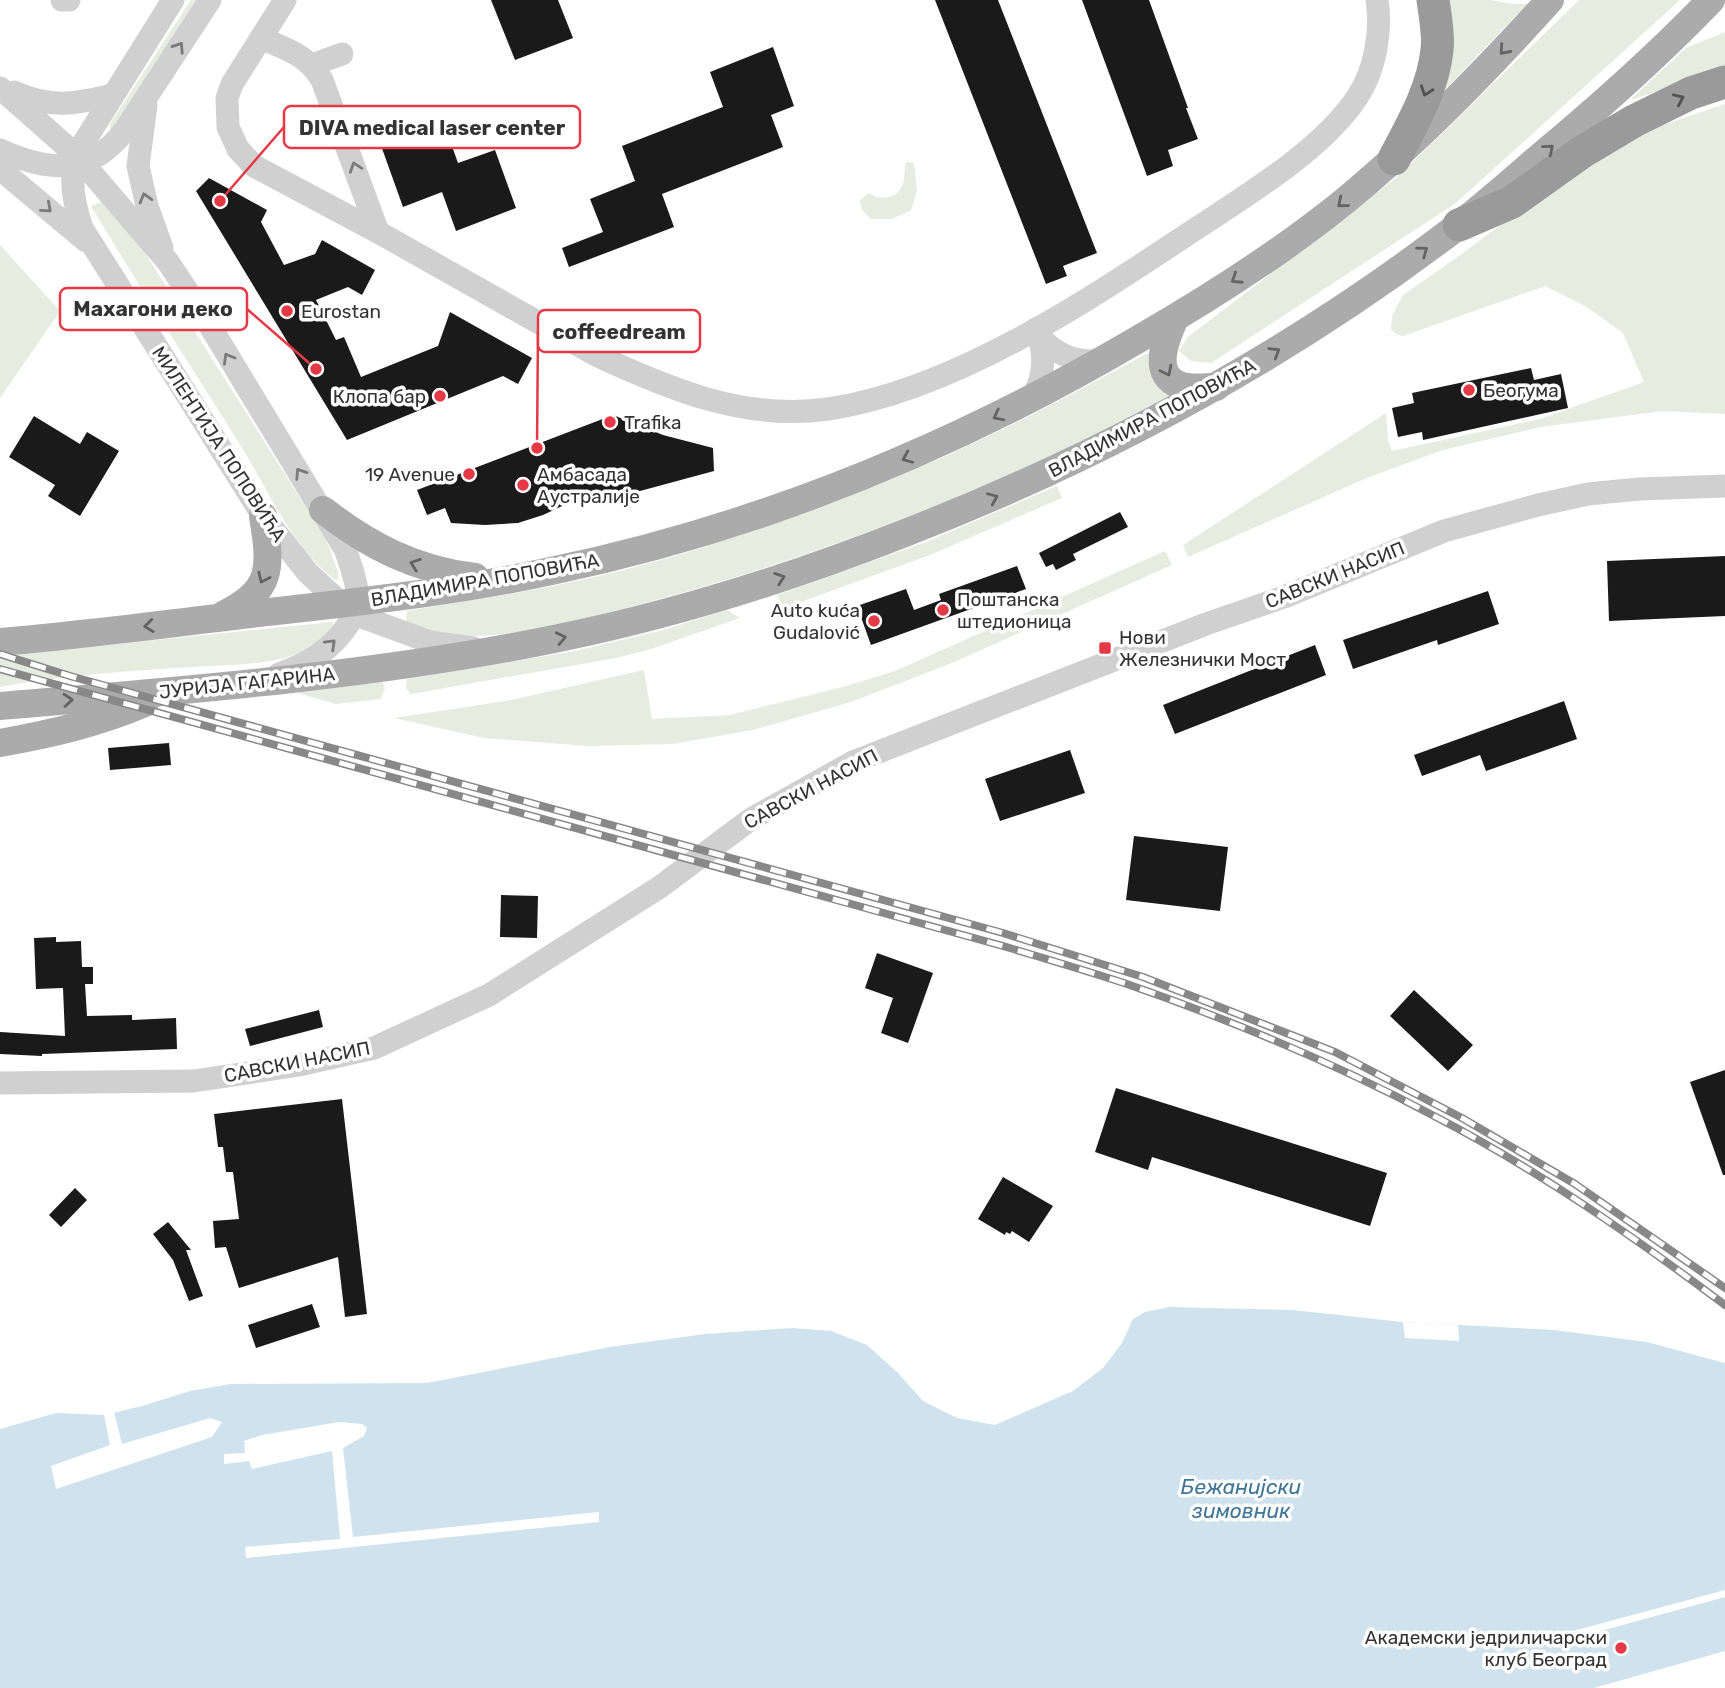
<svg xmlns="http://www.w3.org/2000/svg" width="1725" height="1688" font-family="Rubik,sans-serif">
	<rect width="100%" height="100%" fill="#fff"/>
	<g fill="#e6ecdf">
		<polygon points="191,0 202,0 112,130 110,129 110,124"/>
		<polygon points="1443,0 1490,0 1513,4 1527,4 1437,98"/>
		<polygon points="1579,0 1680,0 1456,203 1211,363 1191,361 1179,351 1188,337 1396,178"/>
		<polygon points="1725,32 1725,70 1630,100 1686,48"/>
		<polygon points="1725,104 1725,414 1662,411 1541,427 1443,450 1369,477 1188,557 1183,545 1386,413 1388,441 1392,451 1540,419 1644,382 1623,333 1587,307 1545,286 1403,336 1396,334 1391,329 1392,316 1403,295 1459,256 1551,187 1642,132"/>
		<path d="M906,162L914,163L917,190L911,210L892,219H871L862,210L860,200L869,193C883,203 902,197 904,179C905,173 904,168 906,162Z"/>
		<path d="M105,200L140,245L326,539L338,572V579L335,580C292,547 269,492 241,446C191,366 139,287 91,206Z"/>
		<polygon points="0,245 60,311 0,398"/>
		<path d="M1146,354H1150L1174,395C1009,482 836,551 656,600C599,615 522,638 463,636C444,636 424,631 406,625L407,611C471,600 536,591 599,576C676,558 752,532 826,504C878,484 931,464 982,439C1038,413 1092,383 1146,354Z"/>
		<polygon points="1057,486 1062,498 930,555 784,608 777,595 926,542"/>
		<polygon points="1165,551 1172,565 952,663 851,702 753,730 672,744 588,746 484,738 394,718 511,700 644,670 652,719 730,715 843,687 895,671"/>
		<polygon points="727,610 740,618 651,649 616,658 411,694 406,688 407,679 575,651 663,630"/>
		<path d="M332,622L334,625C323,637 313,648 297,654C264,666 225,665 191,667C127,671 63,675 0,687V656Z"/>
		<polygon points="382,682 385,688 381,699 336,704 297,693"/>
	</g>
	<polygon fill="#cfe2ee" points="1170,1307 1292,1310 1403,1322 1554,1330 1647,1342 1725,1363 1725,1651 1594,1688 0,1688 0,1429 56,1413 104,1415 142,1406 190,1391 231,1384 427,1383 610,1347 705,1334 792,1328 831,1331 867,1345 897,1372 923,1401 957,1418 995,1425 1073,1391 1103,1368 1122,1343 1133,1319 1145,1312"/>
	<g fill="#fff">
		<polygon points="1403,1322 1458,1325 1459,1341 1405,1338"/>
		<polygon points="114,1412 122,1444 210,1418 222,1422 212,1437 56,1489 51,1466 110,1445 104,1415"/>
		<polygon points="339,1422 362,1424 367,1428 364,1436 343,1448 353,1537 599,1512 599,1522 246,1558 245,1547 340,1539 332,1451 252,1469 249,1461 224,1464 224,1454 245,1453 244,1441 262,1435"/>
		<polygon points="1725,1590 1725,1597 1553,1644 1551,1637"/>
	</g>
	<g fill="#1a1a1a">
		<polygon points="491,0 558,0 573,38 515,60"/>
		<polygon points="935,0 998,0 1097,253 1063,266 1067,276 1046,284"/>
		<polygon points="1082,0 1149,0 1188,108 1186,108 1198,139 1168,150 1173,166 1147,176"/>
		<polygon points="773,47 794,106 771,115 783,147 662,194 674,227 569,267 562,248 603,232 590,199 635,181 622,146 723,107 710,72"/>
		<polygon points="442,118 458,163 495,150 516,208 456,231 442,192 403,207 379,140"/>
		<polygon points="209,178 267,210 261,222 284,265 315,254 322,240 375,270 362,295 348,287 316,300 336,340 344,337 361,377 438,346 450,312 532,358 518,384 503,376 347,440 196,191"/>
		<polygon points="1531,368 1534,380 1561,374 1568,408 1423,440 1422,432 1398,437 1392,408 1414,403 1412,393"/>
		<polygon points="613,415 663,435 713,448 714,471 592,504 588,494 543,515 518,523 485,525 451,523 445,508 427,515 417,490"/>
		<polygon points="34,416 80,444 87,432 119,451 80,516 48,496 55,485 9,457"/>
		<polygon points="1120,512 1128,527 1073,554 1076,560 1056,570 1053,564 1046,567 1039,553"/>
		<polygon points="1725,556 1725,616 1609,621 1607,561"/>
		<polygon points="1017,566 1026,589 871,645 857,606 906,589 914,610 941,600 939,594"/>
		<polygon points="1488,591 1499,624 1438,645 1437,640 1353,669 1343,640"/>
		<polygon points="1315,645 1326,675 1175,734 1163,705"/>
		<polygon points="1564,701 1577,739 1486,771 1480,755 1422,776 1414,755"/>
		<polygon points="169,743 171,765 110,770 108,748"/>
		<polygon points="1070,750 1085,793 1000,821 985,779"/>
		<polygon points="1134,836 1228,847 1220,911 1126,900"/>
		<polygon points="501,895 538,896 537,938 500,937"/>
		<polygon points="56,937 56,942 81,941 82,967 93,967 93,984 85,984 87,1016 132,1015 132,1020 176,1018 177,1049 42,1054 42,1056 0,1054 0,1032 65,1036 63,988 36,989 34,938"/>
		<polygon points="877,953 933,973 908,1043 881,1033 893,998 865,988"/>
		<polygon points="1414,990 1473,1045 1448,1071 1390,1016"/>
		<polygon points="319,1010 323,1027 250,1046 245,1029"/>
		<polygon points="1725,1070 1725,1175 1723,1175 1690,1082"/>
		<polygon points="1116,1088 1387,1173 1370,1226 1152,1157 1148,1170 1095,1152"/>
		<polygon points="342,1099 367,1314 345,1317 338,1257 239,1288 226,1247 215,1248 213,1221 239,1219 233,1172 226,1172 223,1147 218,1147 214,1114"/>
		<polygon points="1003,1177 1053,1206 1029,1242 1012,1231 1010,1234 1006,1232 1005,1235 978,1219"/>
		<polygon points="75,1188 87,1200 61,1227 49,1215"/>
		<polygon points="168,1222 191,1250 186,1250 203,1296 189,1301 173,1260 153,1234"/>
		<polygon points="312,1304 320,1327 256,1348 248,1325"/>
	</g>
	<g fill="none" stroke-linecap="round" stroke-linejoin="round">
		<g stroke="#d0d0d0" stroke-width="23">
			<polyline points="62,0 69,0"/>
			<path d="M173,0L76,155C69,179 74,205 82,228L263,516L308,573L347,609L362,617L430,642L473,648"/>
			<path d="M285,0L232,84L227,98L228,127L238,149L254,166L378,232L596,355C669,389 745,421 828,409C953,391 1087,301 1191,232C1244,197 1323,150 1358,96C1375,70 1382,31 1377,0"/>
			<path d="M261,38C288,50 306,54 322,80L378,232"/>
			<polyline points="312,65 342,54"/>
			<path d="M0,88L76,155L168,262L204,316L345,549C351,565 358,585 358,602C358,610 353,616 349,623C332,650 309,663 279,674"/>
			<path d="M14,92C51,109 75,104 113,95"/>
			<polyline points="146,105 138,166 147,206 162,248"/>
			<path d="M0,150C49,172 90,176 125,130L210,0"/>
			<polyline points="0,169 86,241"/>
			<path d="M1039,336C1057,356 1075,362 1102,361"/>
			<path d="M1032,399C1045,375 1046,354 1036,329"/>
			<polyline points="0,1083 194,1081 299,1065 374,1048 489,995 660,887 751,819 853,762 1206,624 1284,597 1444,531 1538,505 1588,494 1639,489 1725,486"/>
		</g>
		<g stroke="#ababab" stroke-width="28">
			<path d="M1175,318C1165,340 1150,376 1182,386C1193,389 1206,387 1216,387"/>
			<path d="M323,510C369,546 416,570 475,577"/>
			<path d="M223,615C274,590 271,567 263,516"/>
			<path d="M0,642C86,635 173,623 259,613C356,602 455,592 551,571C758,528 955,447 1137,340C1210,298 1281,253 1346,200C1420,139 1486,71 1550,0"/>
			<path d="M0,706C187,690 375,676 559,638C677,614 793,577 905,533C1103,456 1285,358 1454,229C1485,205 1513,180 1542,155C1601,106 1658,55 1711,0"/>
			<path d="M0,743C50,734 99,723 145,703"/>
		</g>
		<g stroke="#9a9a9a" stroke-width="33">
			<path d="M1394,159C1412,125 1433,89 1437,50C1439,34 1435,16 1433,0"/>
			<polyline points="1459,225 1512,202 1582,152 1634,121 1691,93 1725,82"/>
		</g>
		<defs>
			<g id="rail">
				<polyline points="0,654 70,676 1003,933 1143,977 1335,1052 1462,1118 1575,1184 1725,1288"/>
				<path d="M0,669L1003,946C1043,958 1084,970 1124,983C1231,1020 1337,1064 1436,1117C1538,1170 1633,1236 1725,1305"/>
			</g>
		</defs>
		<use href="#rail" stroke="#888" stroke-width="8"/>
		<use href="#rail" stroke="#fff" stroke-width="5" stroke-dasharray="16" stroke-linecap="butt"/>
	</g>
	<defs><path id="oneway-chevron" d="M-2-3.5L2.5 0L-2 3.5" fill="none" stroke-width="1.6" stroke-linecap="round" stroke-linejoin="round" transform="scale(1.75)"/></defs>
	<g stroke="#7a7a7a">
		<use href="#oneway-chevron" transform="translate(179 47) rotate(-57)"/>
		<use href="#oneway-chevron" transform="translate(355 167) rotate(-109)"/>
		<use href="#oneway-chevron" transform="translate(145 198) rotate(-106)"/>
		<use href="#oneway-chevron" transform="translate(47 208) rotate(41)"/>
		<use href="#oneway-chevron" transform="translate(228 358) rotate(-120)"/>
		<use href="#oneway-chevron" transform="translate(300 473) rotate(-123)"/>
		<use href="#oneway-chevron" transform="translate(331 644) rotate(-44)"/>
	</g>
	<g stroke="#636363">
		<use href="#oneway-chevron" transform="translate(1504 50) rotate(132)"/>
		<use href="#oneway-chevron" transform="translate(1549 149) rotate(-40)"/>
		<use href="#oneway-chevron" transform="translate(1342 203) rotate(141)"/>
		<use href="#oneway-chevron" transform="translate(1423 251) rotate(-36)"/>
		<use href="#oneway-chevron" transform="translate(1236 279) rotate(147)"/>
		<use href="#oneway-chevron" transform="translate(1275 352) rotate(-32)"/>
		<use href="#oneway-chevron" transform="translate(1167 371) rotate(63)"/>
		<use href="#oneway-chevron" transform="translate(998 416) rotate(153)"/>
		<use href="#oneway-chevron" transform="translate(907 458) rotate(157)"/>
		<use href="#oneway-chevron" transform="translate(993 498) rotate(-23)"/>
		<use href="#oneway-chevron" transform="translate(415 564) rotate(-160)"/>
		<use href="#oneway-chevron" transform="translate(263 578) rotate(115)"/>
		<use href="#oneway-chevron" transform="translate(780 578) rotate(-19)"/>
		<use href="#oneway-chevron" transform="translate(149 626) rotate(173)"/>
		<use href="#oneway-chevron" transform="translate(561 638) rotate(-12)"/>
		<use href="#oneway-chevron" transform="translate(68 700) rotate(-5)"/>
	</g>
	<g stroke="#525252">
		<use href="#oneway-chevron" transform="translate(1426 91) rotate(110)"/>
		<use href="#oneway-chevron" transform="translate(1679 99) rotate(-24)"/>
	</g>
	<g fill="#e63946" stroke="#fff" stroke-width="2.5">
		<circle cx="287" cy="311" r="7"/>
		<circle cx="1469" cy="390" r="7"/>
		<circle cx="440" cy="396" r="7"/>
		<circle cx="610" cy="422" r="7"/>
		<circle cx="469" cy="474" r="7"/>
		<circle cx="523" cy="485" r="7"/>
		<circle cx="943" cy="610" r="7"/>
		<circle cx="874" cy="621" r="7"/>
		<rect x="1098" y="641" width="14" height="14" rx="3.5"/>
		<circle cx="1621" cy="1648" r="7"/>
	</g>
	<g text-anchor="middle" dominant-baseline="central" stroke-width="7" stroke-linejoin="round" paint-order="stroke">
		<g font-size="19" fill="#333" stroke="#fff" text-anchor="start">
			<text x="301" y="311">Eurostan</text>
			<text x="1483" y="390">Беогума</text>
			<text x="426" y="396" text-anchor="end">Клопа бар</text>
			<text x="624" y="422">Trafika</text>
			<text x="455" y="474" text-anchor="end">19 Avenue</text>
			<text x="537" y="474">Амбасада<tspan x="537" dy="22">Аустралије</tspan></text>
			<text x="957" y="599">Поштанска<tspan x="957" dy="22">штедионица</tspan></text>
			<text x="860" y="610" text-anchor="end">Auto kuća<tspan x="860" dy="22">Gudalović</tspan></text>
			<text x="1119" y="637">Нови<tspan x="1119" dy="22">Железнички Мост</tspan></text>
			<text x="1607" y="1637" text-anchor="end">Академски једриличарски<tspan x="1607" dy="22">клуб Београд</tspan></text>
		</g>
		<g font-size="19" fill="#333" stroke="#fff">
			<text transform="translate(1152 418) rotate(-28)">ВЛАДИМИРА ПОПОВИЋА</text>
			<text transform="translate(219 444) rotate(57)">МИЛЕНТИЈА ПОПОВИЋА</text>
			<text transform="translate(1335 575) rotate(-22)">САВСКИ НАСИП</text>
			<text transform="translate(485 580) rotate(-10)">ВЛАДИМИРА ПОПОВИЋА</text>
			<text transform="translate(247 683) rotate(-6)">ЈУРИЈА ГАГАРИНА</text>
			<text transform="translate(811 789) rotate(-28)">САВСКИ НАСИП</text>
			<text transform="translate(297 1062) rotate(-11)">САВСКИ НАСИП</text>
		</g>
		<g font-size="21" font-style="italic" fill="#3f7597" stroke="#fff">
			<text x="1241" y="1486">Бежанијски<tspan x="1241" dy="24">зимовник</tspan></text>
		</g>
	</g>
	<path fill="none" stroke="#e63946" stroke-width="2.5" d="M220 201L284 127M316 369L247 309M537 448L538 331"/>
	<g fill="#e63946" stroke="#fff" stroke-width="2.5">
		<circle cx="220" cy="201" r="7"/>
		<circle cx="316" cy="369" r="7"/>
		<circle cx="537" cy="448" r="7"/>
	</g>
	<g fill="#fff" stroke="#e63946" stroke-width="2.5">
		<rect x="284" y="106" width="296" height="42" rx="7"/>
		<rect x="60" y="288" width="187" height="42" rx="7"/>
		<rect x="538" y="310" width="162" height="42" rx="7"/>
	</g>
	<g font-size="21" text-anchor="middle" font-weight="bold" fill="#333">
		<text x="432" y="135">DIVA medical laser center</text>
		<text x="153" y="316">Махагони деко</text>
		<text x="619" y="339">coffeedream</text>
	</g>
</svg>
